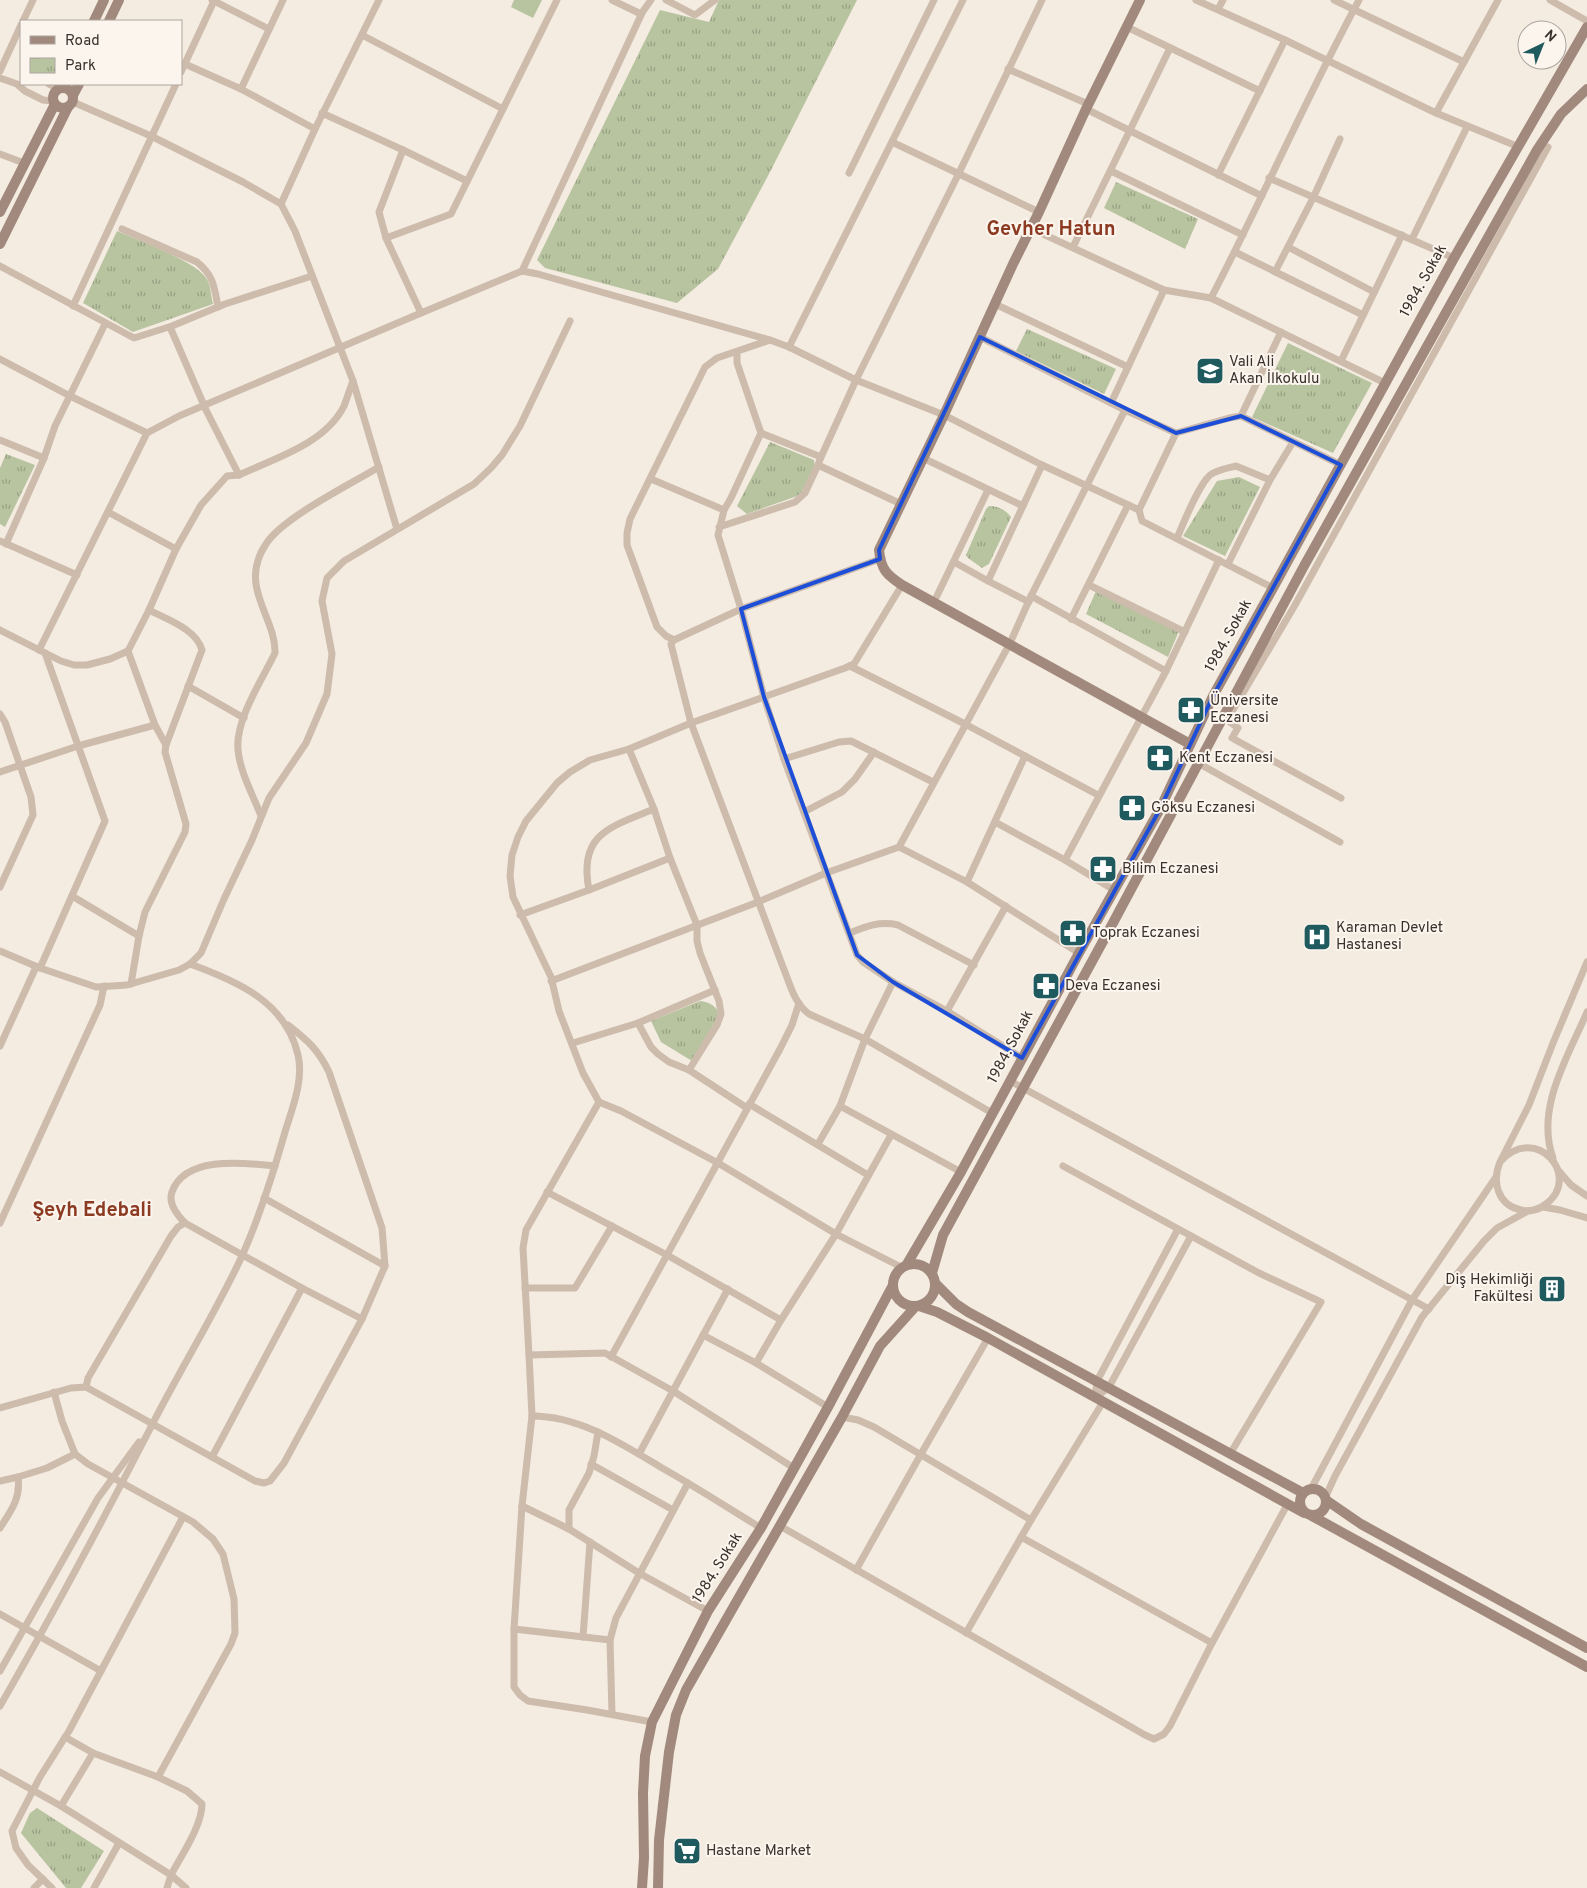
<svg xmlns="http://www.w3.org/2000/svg" width="1587" height="1888" font-family="Overpass,sans-serif">
	<defs>
		<pattern id="park-tufts" width="24" height="20" patternUnits="userSpaceOnUse" patternTransform="scale(1.25)"><rect width="24" height="20" fill="#b8c4a0"/><path d="M3 7l-1-3M5 7V3M7 7l1-3M15 17l-1-3M17 17v-4M19 17l1-3" fill="none" stroke="#97a083"/></pattern>
	</defs>
	<rect width="100%" height="100%" fill="#f4ebe1"/>
	<polygon fill="#b8c4a0" points="514,0 542,0 533,18 511,7"/>
	<g fill="url(#park-tufts)">
		<polygon points="719,0 857,0 770,172 718,269 677,303 545,268 537,260 660,10 709,22"/>
		<polygon points="1116,182 1198,219 1185,249 1104,208"/>
		<path d="M117,231C139,241 198,261 208,281C211,288 211,297 213,304L133,332L83,303Z"/>
		<polygon points="1027,329 1116,369 1104,394 1016,351"/>
		<polygon points="1288,343 1372,383 1333,453 1252,417"/>
		<polygon points="770,442 814,460 815,467 800,495 747,514 737,506"/>
		<polygon points="6,454 35,465 5,527 0,524 0,468"/>
		<polygon points="1239,477 1260,487 1225,556 1183,536 1217,481"/>
		<path d="M989,506C998,506 1006,510 1011,517L989,564L982,568L968,558L966,555L986,509Z"/>
		<polygon points="1096,591 1179,631 1168,657 1086,614"/>
		<path d="M700,1001C709,1002 717,1006 719,1015L692,1061L661,1042L651,1021Z"/>
		<polygon points="37,1808 104,1851 81,1888 66,1888 21,1833 30,1813"/>
	</g>
	<g fill="none" stroke-linecap="round" stroke-linejoin="round">
		<g stroke="#cdbbac" stroke-width="7">
			<polyline points="212,0 269,29"/>
			<polyline points="283,0 241,89 315,129"/>
			<polyline points="612,0 641,14 651,0"/>
			<polyline points="666,0 695,15 715,0"/>
			<polyline points="1196,0 1285,40 1436,113 1519,147"/>
			<polyline points="1334,0 1464,62"/>
			<polyline points="1550,0 1587,21"/>
			<polyline points="1218,9 1223,0"/>
			<polyline points="23,21 33,0"/>
			<polyline points="1127,27 1260,91"/>
			<polyline points="362,35 503,109"/>
			<polyline points="185,64 241,89"/>
			<polyline points="1008,69 1088,104"/>
			<polyline points="0,71 21,25"/>
			<polyline points="181,72 214,1"/>
			<polyline points="0,78 17,84 25,91 43,100 53,101"/>
			<polyline points="49,84 59,89"/>
			<polyline points="73,102 151,136 243,182 281,204 295,231 353,381 397,529"/>
			<polyline points="1086,109 1262,196"/>
			<polyline points="322,113 403,150 467,181"/>
			<polyline points="1436,113 1498,0"/>
			<polyline points="892,142 1039,212"/>
			<polyline points="0,154 24,163"/>
			<polyline points="1111,171 1243,235"/>
			<polyline points="849,173 934,0"/>
			<polyline points="1218,175 1285,40"/>
			<polyline points="1269,178 1454,258"/>
			<polyline points="281,204 315,129 379,0"/>
			<polyline points="1030,228 1164,290 1211,298 1385,383"/>
			<path d="M122,229L197,262C214,276 214,286 218,307"/>
			<polyline points="386,238 451,214 557,0"/>
			<polyline points="1412,239 1467,127"/>
			<polyline points="1073,247 1170,48"/>
			<polyline points="1288,247 1374,292"/>
			<polyline points="1235,252 1363,315"/>
			<polyline points="0,266 134,338 172,326 225,304 312,276"/>
			<polyline points="522,271 642,13"/>
			<polyline points="1275,272 1314,196 1340,139"/>
			<path d="M1211,298C1262,200 1306,98 1359,0"/>
			<polyline points="995,304 1128,367 1164,290"/>
			<polyline points="73,306 176,84"/>
			<polyline points="421,313 522,271 538,274 770,340"/>
			<polyline points="980,337 1125,410 1176,433 1229,418 1241,416 1341,465"/>
			<polyline points="789,347 963,0"/>
			<polyline points="737,352 737,363 761,433 821,457 819,462"/>
			<polyline points="0,359 70,396 147,433"/>
			<polyline points="1341,361 1402,235"/>
			<polyline points="1111,403 1128,367"/>
			<polyline points="1241,416 1281,332"/>
			<polyline points="761,433 731,498 724,510 718,535 741,609 764,697 784,759 857,955 863,962 893,982 947,1011 1022,1058"/>
			<polyline points="0,440 44,458 55,426 105,324"/>
			<polyline points="821,457 856,380 958,175 1042,0"/>
			<polyline points="923,458 1023,506"/>
			<path d="M239,475C275,458 325,444 344,406C347,398 350,389 353,381"/>
			<polyline points="651,479 724,510"/>
			<polyline points="1139,510 1176,433"/>
			<polyline points="108,512 176,549"/>
			<polyline points="719,527 795,502 805,493 818,465 901,504"/>
			<path d="M1177,538C1184,522 1198,486 1210,475C1217,470 1228,468 1236,466L1270,480"/>
			<polyline points="0,541 77,575"/>
			<polyline points="6,544 44,458"/>
			<path d="M880,559L741,609L674,640L671,644L691,723L783,967C790,984 794,1003 809,1014L865,1039L992,1113"/>
			<polyline points="954,562 988,581 1029,602"/>
			<polyline points="1228,564 1270,480 1293,442"/>
			<polyline points="988,581 1042,465"/>
			<polyline points="1089,585 1185,632"/>
			<polyline points="1031,596 1166,671"/>
			<polyline points="934,602 988,490"/>
			<path d="M149,610C168,620 196,629 202,650L166,745"/>
			<polyline points="1071,619 1128,505"/>
			<polyline points="0,630 61,661 74,665 87,665 110,659 128,651 149,610 176,549 201,505 227,476 239,475 206,410 170,327"/>
			<polyline points="674,640 666,636 657,627 627,545 627,533 630,519 705,367 717,358 770,340 789,347 856,380 944,415 1042,465 1139,510 1142,521 1273,588"/>
			<polyline points="39,650 147,433 179,416 421,313 386,238 379,212 403,150"/>
			<polyline points="128,651 155,725 166,745 165,752 186,824 185,832 145,912 139,936 131,984"/>
			<polyline points="850,666 965,724 1098,795"/>
			<polyline points="188,686 244,718"/>
			<polyline points="0,714 5,722 31,797 33,815 0,887"/>
			<polyline points="629,749 654,809 670,858 697,925 697,941 700,953 719,1001 721,1014 717,1025 689,1070"/>
			<polyline points="784,759 839,742 851,741 933,782"/>
			<polyline points="1198,763 1340,842"/>
			<polyline points="0,772 78,746 155,725"/>
			<polyline points="1341,798 1232,738 1238,728 1227,720 1295,605 1548,147"/>
			<polyline points="804,812 842,792 855,779 874,752"/>
			<path d="M261,816C253,795 240,772 238,750C235,720 262,680 275,653C276,630 259,607 256,584C254,570 258,556 266,544C282,518 351,484 379,467"/>
			<polyline points="995,822 1065,860 1114,890"/>
			<polyline points="899,847 967,882 1079,953"/>
			<polyline points="1065,860 1166,671 1219,560"/>
			<polyline points="967,882 1025,756"/>
			<path d="M589,890C578,834 610,827 654,809"/>
			<polyline points="72,896 139,936"/>
			<polyline points="520,915 589,890 670,858"/>
			<path d="M850,933C866,926 880,921 898,925L974,965"/>
			<polyline points="0,951 40,968 96,987 127,985 179,970 190,964 201,953 224,899 252,840 269,798 306,743 327,694 332,654 322,601 327,578 344,561 474,484 491,468 502,455 520,426 570,321"/>
			<polyline points="40,968 105,821 45,653"/>
			<polyline points="551,981 758,902 826,873 899,847 1010,643 1031,596 1125,410"/>
			<polyline points="947,1011 1006,906"/>
			<polyline points="638,1023 651,1047 658,1054 669,1062 689,1070 747,1108"/>
			<polyline points="573,1043 638,1023 715,990"/>
			<polyline points="0,1046 36,967"/>
			<polyline points="1010,1081 1429,1309"/>
			<polyline points="749,1104 868,1175"/>
			<polyline points="840,1106 961,1172"/>
			<polyline points="818,1144 840,1106 865,1039 893,982"/>
			<path d="M1553,1158C1535,1108 1568,1057 1587,1012"/>
			<path d="M1500,1162C1535,1122 1583,1176 1546,1204C1539,1210 1529,1212 1521,1210C1497,1205 1492,1181 1500,1162L1529,1105L1553,1043L1587,962"/>
			<path d="M275,1166C245,1163 185,1155 172,1192C168,1203 177,1215 185,1223L302,1288L362,1319"/>
			<polyline points="1063,1166 1259,1273 1321,1302 1230,1454"/>
			<polyline points="1558,1170 1571,1185 1587,1196"/>
			<polyline points="547,1192 667,1255 781,1320"/>
			<polyline points="264,1198 385,1266"/>
			<polyline points="1543,1207 1560,1210 1587,1218"/>
			<polyline points="0,1223 100,1005 104,986"/>
			<polyline points="901,1267 836,1234 718,1163 621,1111 599,1102 583,1073 559,1011 551,977 513,897 510,876 512,855 518,837 526,821 557,783 570,772 590,760 629,749 691,723 845,668 854,664 902,585"/>
			<polyline points="525,1288 575,1288 612,1226"/>
			<polyline points="703,1335 756,1363 828,1407"/>
			<polyline points="529,1355 523,1248 526,1230 599,1102"/>
			<polyline points="611,1357 780,1049 792,1025 799,1003"/>
			<polyline points="756,1363 781,1320 836,1234 891,1135"/>
			<polyline points="86,1387 88,1378 171,1236 178,1227 185,1223"/>
			<polyline points="54,1392 62,1421 75,1454"/>
			<polyline points="1095,1398 1109,1387 1191,1236"/>
			<polyline points="1095,1398 1097,1381 1178,1229"/>
			<path d="M0,1408L71,1388L86,1387L255,1481L264,1483L270,1481L284,1463L362,1319L385,1266L382,1228L329,1072C318,1049 307,1040 288,1025"/>
			<polyline points="532,1416 529,1355 605,1353 673,1391 794,1468"/>
			<polyline points="842,1417 858,1420 874,1427 1031,1520"/>
			<polyline points="639,1454 728,1289"/>
			<polyline points="212,1457 302,1288"/>
			<polyline points="591,1464 673,1510"/>
			<polyline points="0,1481 18,1477"/>
			<polyline points="1311,1489 1412,1300 1496,1177"/>
			<polyline points="1325,1498 1335,1476 1422,1317 1484,1241 1497,1228 1528,1211"/>
			<polyline points="522,1506 569,1529 639,1573 708,1611"/>
			<polyline points="780,1526 1145,1735 1154,1739 1164,1734 1170,1726 1212,1643 1287,1505"/>
			<path d="M0,1528C11,1511 21,1498 18,1477L47,1468L75,1454L88,1464L193,1522L213,1539L223,1554L234,1599L235,1633L231,1644L158,1777L93,1753L61,1806"/>
			<polyline points="569,1529 569,1510 589,1473 594,1456 598,1432"/>
			<polyline points="1021,1537 1212,1643"/>
			<polyline points="856,1570 921,1454 988,1338"/>
			<polyline points="0,1614 101,1671"/>
			<polyline points="514,1629 610,1640"/>
			<polyline points="966,1633 1031,1520 1103,1402"/>
			<polyline points="583,1637 590,1542"/>
			<polyline points="0,1671 98,1498 139,1442"/>
			<path d="M0,1706C53,1614 103,1520 152,1425C181,1368 215,1314 242,1256C260,1216 273,1174 285,1132C292,1109 304,1080 298,1055C286,1002 237,981 190,964"/>
			<polyline points="612,1714 610,1640 616,1618 688,1483"/>
			<path d="M652,1722L587,1710L528,1701L520,1695L514,1687V1629L522,1506L532,1416C580,1416 622,1444 662,1468C696,1487 728,1508 761,1528"/>
			<polyline points="65,1737 93,1753"/>
			<polyline points="0,1772 61,1806 171,1875 167,1888"/>
			<path d="M158,1777L187,1791L202,1804C202,1826 181,1856 171,1875L186,1888"/>
			<polyline points="34,1888 43,1879"/>
			<polyline points="52,1888 28,1865 16,1848 12,1831 40,1777 69,1731 183,1517"/>
			<polyline points="94,1888 119,1843"/>
		</g>
		<g stroke="#a18a7d" stroke-width="10">
			<path d="M1140,0L1086,109L1039,212L1013,264L944,415L879,550C881,570 887,575 902,585L1190,744"/>
			<polyline points="94,21 104,0"/>
			<polyline points="109,21 119,0"/>
			<circle cx="63" cy="98" r="10"/>
			<polyline points="73,95 79,84"/>
			<polyline points="0,212 55,104"/>
			<polyline points="0,244 68,107"/>
			<circle cx="914" cy="1285" r="21"/>
			<polyline points="907,1264 961,1172 1079,953 1160,809 1213,696 1273,588 1454,258 1587,27"/>
			<polyline points="932,1273 943,1235 1114,921 1304,566 1537,150 1561,114 1587,89"/>
			<polyline points="936,1284 956,1304 968,1312 1303,1493"/>
			<polyline points="919,1306 937,1312 988,1338 1304,1513"/>
			<circle cx="1313" cy="1502" r="13"/>
			<polyline points="1326,1500 1361,1524 1587,1648"/>
			<polyline points="1312,1516 1587,1667"/>
			<polyline points="642,1888 644,1858 643,1793 645,1756 652,1722 708,1611 761,1528 828,1407 893,1285"/>
			<polyline points="658,1888 659,1840 669,1752 676,1715 686,1690 842,1417 880,1346 916,1306"/>
		</g>
	</g>
	<path fill="none" stroke="#1d4ed8" stroke-width="4" stroke-linejoin="round" d="M980,337L1176,433L1241,416L1341,465L1213,696L1160,809L1022,1058L893,982L857,955L764,697L741,609L880,559L879,550Z"/>
	<defs>
		<symbol id="school-square" viewBox="-11 -11 22 22"><rect x="-9" y="-9" width="18" height="18" rx="4" fill="#1f5a5e" stroke="#fbf5ee"/><path d="M0-5L7-2L0 1L-7-2ZM-4 1L0 2.5L4 1V4Q0 6-4 4Z" fill="#fff"/></symbol>
		<symbol id="pharmacy-square" viewBox="-11 -11 22 22"><rect x="-9" y="-9" width="18" height="18" rx="4" fill="#1f5a5e" stroke="#fbf5ee"/><path d="M-2-6h4v4h4v4h-4v4h-4v-4h-4v-4h4Z" fill="#fff"/></symbol>
		<symbol id="hospital-square" viewBox="-11 -11 22 22"><rect x="-9" y="-9" width="18" height="18" rx="4" fill="#1f5a5e" stroke="#fbf5ee"/><path d="M-5-5h3v3.5h4V-5h3V5h-3V1.5h-4V5h-3Z" fill="#fff"/></symbol>
		<symbol id="building-square" viewBox="-11 -11 22 22"><rect x="-9" y="-9" width="18" height="18" rx="4" fill="#1f5a5e" stroke="#fbf5ee"/><path d="M-4-6H4V6H1V3H-1V6H-4ZM-2.5-4.3h1.7v1.8h-1.7ZM.8-4.3h1.7v1.8H.8ZM-2.5-1h1.7V.8h-1.7ZM.8-1h1.7V.8H.8Z" fill="#fff"/></symbol>
		<symbol id="supermarket-square" viewBox="-11 -11 22 22"><rect x="-9" y="-9" width="18" height="18" rx="4" fill="#1f5a5e" stroke="#fbf5ee"/><path d="M-6-5.5h2.5l.6 2H6L4.5 2H-2.5L-4.4-4H-6ZM-1.5 3.2a1.3 1.3 0 1 0 .1 0ZM3 3.2a1.3 1.3 0 1 0 .1 0Z" fill="#fff"/></symbol>
	</defs>
	<g fill-rule="evenodd">
		<use href="#school-square" x="1194" y="355" width="32" height="32"/>
		<use href="#pharmacy-square" x="1175" y="694" width="32" height="32"/>
		<use href="#pharmacy-square" x="1144" y="742" width="32" height="32"/>
		<use href="#pharmacy-square" x="1116" y="792" width="32" height="32"/>
		<use href="#pharmacy-square" x="1087" y="853" width="32" height="32"/>
		<use href="#pharmacy-square" x="1057" y="917" width="32" height="32"/>
		<use href="#hospital-square" x="1301" y="921" width="32" height="32"/>
		<use href="#pharmacy-square" x="1030" y="970" width="32" height="32"/>
		<use href="#building-square" x="1536" y="1273" width="32" height="32"/>
		<use href="#supermarket-square" x="671" y="1835" width="32" height="32"/>
	</g>
	<g text-anchor="middle" dominant-baseline="central" stroke-width="4" stroke-linejoin="round" paint-order="stroke">
		<g font-size="15" fill="#3b302b" stroke="#fbf5ee">
			<text transform="translate(1424 281) rotate(-61)">1984. Sokak</text>
			<text transform="translate(1229 636) rotate(-61)">1984. Sokak</text>
			<text transform="translate(1011 1047) rotate(-62)">1984. Sokak</text>
			<text transform="translate(718 1568) rotate(-58)">1984. Sokak</text>
		</g>
		<g font-size="15" fill="#3b302b" stroke="#fbf5ee" text-anchor="start">
			<text x="1229" y="362">Vali Ali<tspan x="1229" dy="17">Akan İlkokulu</tspan></text>
			<text x="1210" y="701">Üniversite<tspan x="1210" dy="17">Eczanesi</tspan></text>
			<text x="1179" y="758">Kent Eczanesi</text>
			<text x="1151" y="808">Göksu Eczanesi</text>
			<text x="1122" y="869">Bilim Eczanesi</text>
			<text x="1336" y="928">Karaman Devlet<tspan x="1336" dy="17">Hastanesi</tspan></text>
			<text x="1092" y="933">Toprak Eczanesi</text>
			<text x="1065" y="986">Deva Eczanesi</text>
			<text x="1533" y="1280" text-anchor="end">Diş Hekimliği<tspan x="1533" dy="17">Fakültesi</tspan></text>
			<text x="706" y="1851">Hastane Market</text>
		</g>
		<g font-size="20" font-weight="bold" fill="#8c3b22" stroke="#fbf5ee">
			<text x="1051" y="230">Gevher Hatun</text>
			<text x="92" y="1211">Şeyh Edebali</text>
		</g>
	</g>
	<rect x="20" y="20" width="162" height="65" fill="#fbf5ee" stroke="#aea6a0"/>
	<rect x="30" y="36" width="25" height="8" fill="#a18a7d" stroke="#aea6a0"/>
	<text x="65" y="45" font-size="15" fill="#3b302b">Road</text>
	<rect x="30" y="58" width="25" height="15" fill="url(#park-tufts)" stroke="#aea6a0"/>
	<text x="65" y="70" font-size="15" fill="#3b302b">Park</text>
	<g transform="translate(1542 45) rotate(43)"><circle r="24" fill="#fbf5ee" stroke="#aea6a0"/>
	<path d="M0-4L9 19L0 12L-9 19Z" fill="#1f5a5e"/>
	<text y="-8" font-size="14" font-weight="bold" text-anchor="middle" fill="#3b302b">N</text>
	</g>
</svg>
